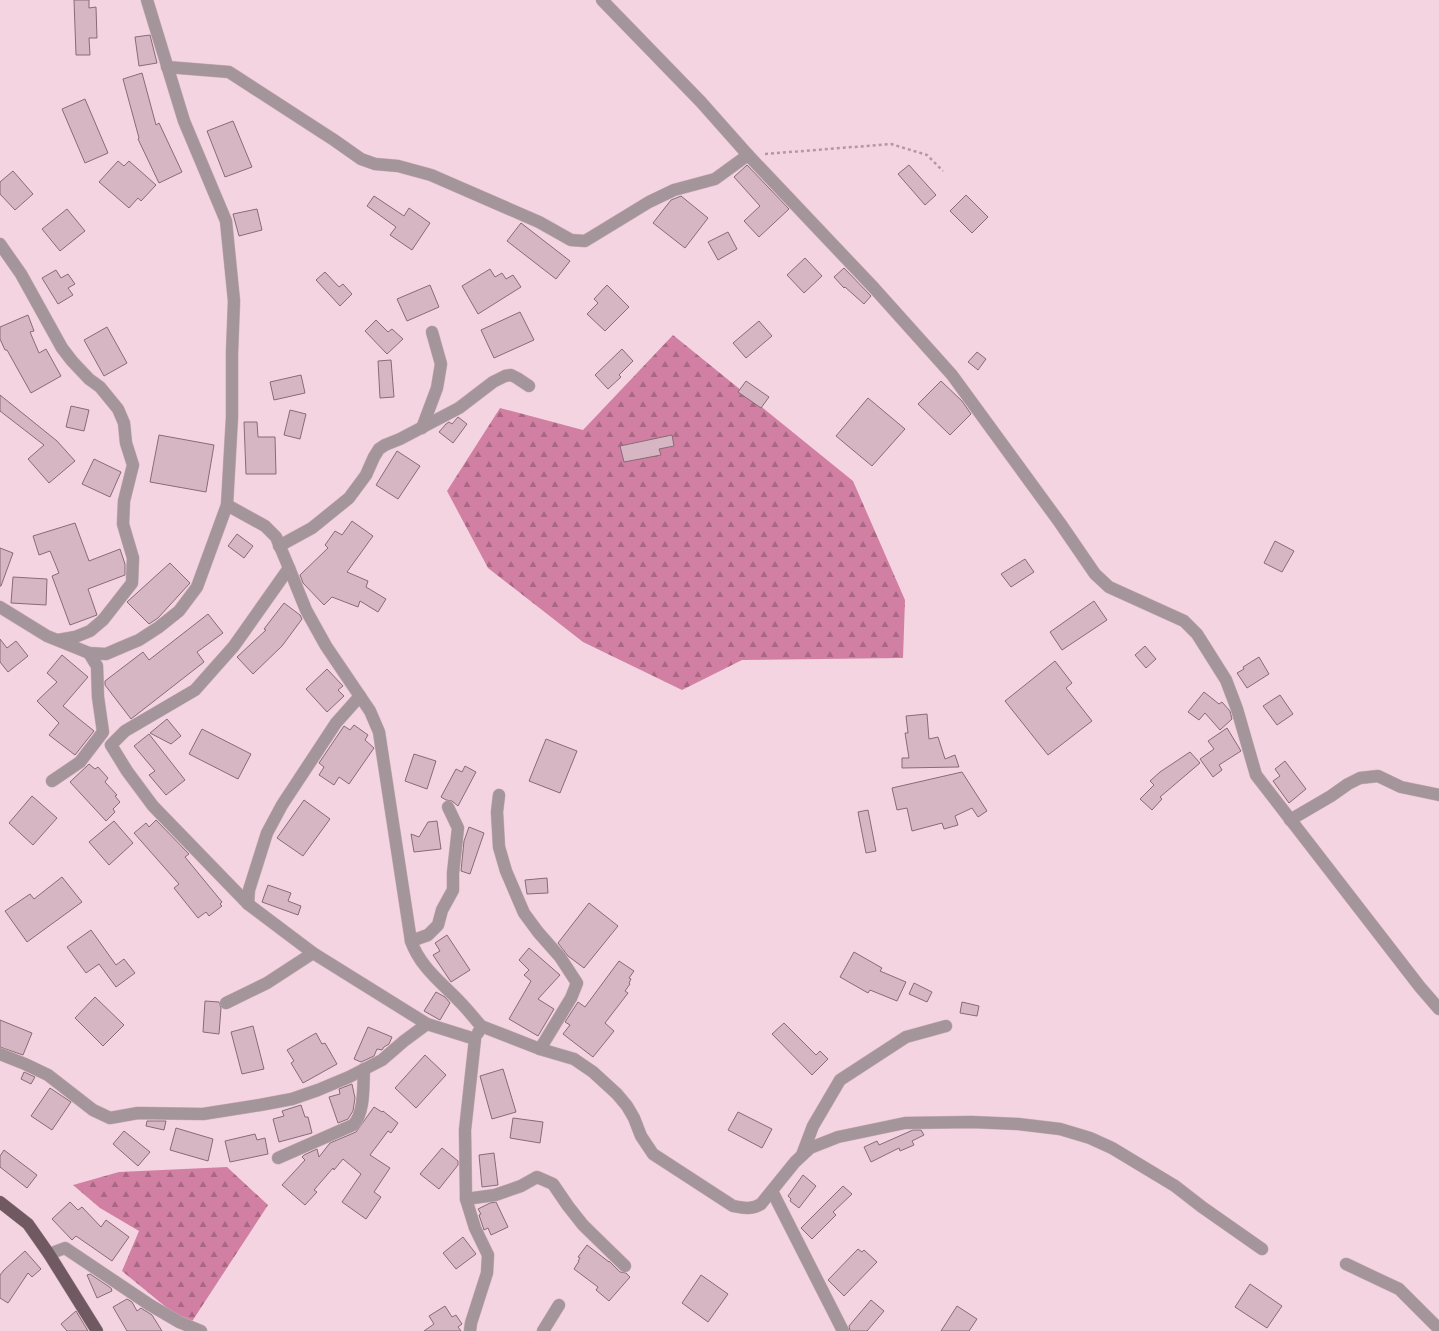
<svg xmlns="http://www.w3.org/2000/svg" width="1439" height="1331" font-family="Spectral,serif">
	<defs>
		<pattern id="forest-firs" width="22" height="20" patternUnits="userSpaceOnUse"><rect width="22" height="20" fill="#d180a3"/><path d="M5 1l3.5 6h-7zM16 11l3.5 6h-7z" fill="#a96784"/></pattern>
	</defs>
	<rect width="100%" height="100%" fill="#f5d4e1"/>
	<g fill="url(#forest-firs)">
		<polygon points="673,335 853,481 905,600 903,658 742,660 682,690 583,642 488,568 447,491 500,408 583,430"/>
		<polygon points="227,1167 268,1205 189,1326 122,1271 139,1231 100,1208 73,1185 119,1172"/>
	</g>
	<g fill="#d6b6c2" stroke="#886b76">
		<polygon points="74,0 89,0 89,8 96,7 97,38 89,38 90,55 76,55"/>
		<polygon points="150,35 157,63 139,66 135,37"/>
		<polygon points="142,73 156,125 159,123 182,172 159,183 138,139 139,138 123,79"/>
		<polygon points="85,99 108,153 85,163 62,109"/>
		<polygon points="233,121 252,167 225,177 207,131"/>
		<polygon points="118,161 124,166 129,161 156,185 141,201 138,198 129,208 99,182"/>
		<polygon points="747,165 789,209 759,237 744,221 760,206 734,177"/>
		<polygon points="909,165 936,195 925,205 898,174"/>
		<polygon points="13,171 33,194 15,210 0,194 0,182"/>
		<polygon points="966,195 988,217 972,233 950,211"/>
		<polygon points="374,196 404,216 409,208 430,223 412,250 390,235 396,227 367,206"/>
		<polygon points="681,196 708,218 685,248 653,223 671,200"/>
		<polygon points="67,209 85,231 60,251 42,229"/>
		<polygon points="257,209 262,230 239,236 233,214"/>
		<polygon points="521,223 570,261 556,279 507,241"/>
		<polygon points="728,232 737,249 718,260 708,242"/>
		<polygon points="805,258 822,276 804,293 787,275"/>
		<polygon points="844,268 871,296 864,304 845,287 844,288 834,277"/>
		<polygon points="490,269 495,277 502,273 506,279 513,275 521,287 478,314 462,286"/>
		<polygon points="56,270 61,278 68,274 75,284 68,288 73,295 58,304 42,278"/>
		<polygon points="325,272 339,287 343,284 352,294 340,306 316,280"/>
		<polygon points="430,285 439,307 407,321 397,299"/>
		<polygon points="607,285 629,307 605,331 587,314 598,303 594,299"/>
		<polygon points="520,312 534,340 494,358 481,330"/>
		<polygon points="28,315 34,331 30,332 39,353 46,349 61,376 31,393 7,350 5,350 0,339 0,327"/>
		<polygon points="376,320 388,332 392,329 403,339 387,354 365,331"/>
		<polygon points="759,321 772,336 746,358 733,343"/>
		<polygon points="107,327 127,363 104,376 84,340"/>
		<polygon points="622,349 633,361 619,375 621,377 608,389 595,375"/>
		<polygon points="977,352 986,359 978,370 968,362"/>
		<polygon points="391,360 394,397 380,398 378,361"/>
		<polygon points="301,375 305,393 274,400 270,382"/>
		<polygon points="746,381 769,397 761,408 738,392"/>
		<polygon points="941,381 962,401 971,414 950,435 918,404"/>
		<polygon points="0,395 57,441 75,461 49,483 28,459 44,445 0,411"/>
		<polygon points="868,398 905,429 872,466 836,436"/>
		<polygon points="71,406 89,410 84,431 66,427"/>
		<polygon points="290,410 306,414 300,439 284,435"/>
		<polygon points="458,417 467,424 453,443 439,432 446,424 449,422 452,424"/>
		<polygon points="244,422 257,422 258,437 275,437 276,474 246,474"/>
		<polygon points="159,435 214,445 206,492 150,482"/>
		<polygon points="672,435 674,446 659,449 661,455 624,462 620,446"/>
		<polygon points="397,451 420,466 398,499 376,485"/>
		<polygon points="94,459 121,472 110,497 82,484"/>
		<polygon points="352,521 373,536 347,572 368,581 366,587 386,599 378,612 360,601 358,607 332,597 324,605 303,583 300,575 328,548 325,545 335,531 342,535"/>
		<polygon points="75,523 89,561 120,549 125,564 125,575 88,589 97,615 70,625 52,576 59,573 50,551 39,555 33,536"/>
		<polygon points="237,534 253,546 244,558 228,546"/>
		<polygon points="1275,541 1294,551 1282,572 1264,563"/>
		<polygon points="0,548 13,553 1,586 0,586"/>
		<polygon points="1025,559 1034,572 1011,587 1001,574"/>
		<polygon points="170,563 190,583 158,618 149,624 127,602"/>
		<polygon points="13,577 47,579 46,605 11,603"/>
		<polygon points="1094,601 1107,620 1062,650 1050,632"/>
		<polygon points="284,603 300,615 302,619 282,646 253,674 237,657 266,630 264,629"/>
		<polygon points="208,614 223,633 197,652 204,662 131,719 105,685 105,681 143,652 149,660"/>
		<polygon points="0,639 7,648 16,641 28,656 8,672 0,662"/>
		<polygon points="1145,646 1156,659 1146,668 1135,655"/>
		<polygon points="62,655 88,677 63,706 94,731 75,755 49,735 59,723 37,701 57,682 47,673"/>
		<polygon points="1259,657 1269,674 1247,688 1237,673 1244,669 1243,667"/>
		<polygon points="1055,661 1072,683 1066,688 1092,721 1048,755 1005,701"/>
		<polygon points="327,669 343,686 338,690 344,696 327,712 306,689"/>
		<polygon points="1204,692 1219,704 1222,702 1230,711 1232,719 1220,730 1205,713 1199,720 1188,712"/>
		<polygon points="1280,695 1293,714 1277,725 1263,706"/>
		<polygon points="927,714 929,739 938,737 945,759 955,755 959,767 902,768 902,758 909,758 905,733 908,733 906,716"/>
		<polygon points="167,719 181,736 171,744 150,733"/>
		<polygon points="354,725 368,735 365,740 374,748 349,784 339,777 334,785 319,775 324,767 319,763 344,726 350,730"/>
		<polygon points="1227,728 1241,751 1219,765 1222,770 1213,777 1200,759 1214,749 1208,741"/>
		<polygon points="202,729 251,754 238,779 189,754"/>
		<polygon points="149,734 185,780 166,795 149,775 155,771 134,746"/>
		<polygon points="546,739 577,751 560,793 529,781"/>
		<polygon points="1190,752 1200,763 1160,797 1162,799 1152,810 1140,799 1154,785 1150,781 1160,772"/>
		<polygon points="414,754 436,761 427,789 405,781"/>
		<polygon points="1285,761 1306,789 1289,803 1273,781 1280,776 1275,769"/>
		<polygon points="89,764 95,769 98,767 108,778 105,782 117,795 115,796 120,802 113,809 115,812 106,821 70,782"/>
		<polygon points="465,766 476,772 458,806 452,801 446,800 441,797 456,769 462,772"/>
		<polygon points="962,772 987,811 978,817 972,808 955,816 958,825 944,829 942,823 912,831 907,808 897,810 892,788"/>
		<polygon points="32,796 57,818 33,845 9,823"/>
		<polygon points="304,800 330,819 303,856 277,838"/>
		<polygon points="868,810 876,851 866,853 858,812"/>
		<polygon points="156,820 189,854 185,857 222,902 220,904 222,906 209,916 206,912 198,918 174,888 179,884 134,833 146,823 149,827"/>
		<polygon points="114,821 133,843 109,865 89,842"/>
		<polygon points="437,821 441,849 414,852 411,834 419,837 428,822"/>
		<polygon points="469,827 484,833 470,874 461,871 464,841"/>
		<polygon points="62,877 82,902 27,942 5,911 30,894 34,899"/>
		<polygon points="547,878 548,893 527,894 525,880"/>
		<polygon points="268,885 291,893 288,901 301,906 298,915 262,902"/>
		<polygon points="589,903 618,926 584,968 568,956 558,943"/>
		<polygon points="91,930 116,965 124,959 135,973 116,987 99,964 86,973 67,947"/>
		<polygon points="447,935 470,970 451,982 433,955 440,951 435,943"/>
		<polygon points="529,948 560,975 538,999 554,1009 538,1036 509,1019 531,981 524,975 529,970 519,960"/>
		<polygon points="854,952 882,968 880,971 906,982 897,1001 870,990 868,993 840,977"/>
		<polygon points="619,961 634,971 629,978 631,979 629,983 630,984 625,991 628,993 605,1023 614,1031 593,1057 563,1034 570,1025 565,1022 578,1002 585,1007"/>
		<polygon points="914,983 932,992 927,1002 909,994"/>
		<polygon points="436,992 445,997 450,1003 440,1020 424,1011"/>
		<polygon points="95,997 124,1025 103,1046 75,1018"/>
		<polygon points="205,1001 219,1002 221,1008 219,1034 203,1032"/>
		<polygon points="962,1002 979,1006 977,1016 960,1013"/>
		<polygon points="0,1020 32,1033 23,1055 0,1047"/>
		<polygon points="784,1023 816,1055 820,1051 828,1059 812,1075 772,1034"/>
		<polygon points="253,1026 264,1069 242,1074 231,1032"/>
		<polygon points="368,1027 392,1037 389,1044 384,1047 382,1050 377,1049 374,1056 361,1062 354,1059"/>
		<polygon points="316,1033 322,1044 325,1043 337,1064 303,1083 291,1063 294,1061 287,1050"/>
		<polygon points="425,1055 446,1075 416,1108 395,1088"/>
		<polygon points="503,1069 516,1112 492,1119 480,1076"/>
		<polygon points="24,1072 35,1077 31,1084 21,1079"/>
		<polygon points="352,1084 355,1098 353,1111 348,1119 338,1123 329,1097 340,1094 339,1089"/>
		<polygon points="50,1088 71,1102 52,1130 31,1116"/>
		<polygon points="301,1105 305,1117 308,1117 312,1133 279,1142 273,1119 284,1116 282,1111"/>
		<polygon points="374,1107 382,1112 383,1111 398,1123 391,1133 388,1131 370,1155 390,1168 374,1192 381,1197 366,1219 342,1202 361,1174 343,1159 334,1170 333,1168 314,1190 317,1192 305,1205 282,1185 305,1160 302,1157 304,1155 317,1149 319,1157 330,1143 356,1132"/>
		<polygon points="738,1112 772,1129 762,1148 728,1130"/>
		<polygon points="513,1118 543,1122 540,1143 510,1138"/>
		<polygon points="147,1121 166,1121 164,1130 146,1126"/>
		<polygon points="176,1128 213,1139 208,1161 170,1150"/>
		<polygon points="913,1130 921,1130 924,1135 912,1141 914,1145 900,1151 899,1148 871,1162 864,1147 877,1141 879,1145"/>
		<polygon points="124,1131 150,1152 138,1166 113,1144"/>
		<polygon points="255,1134 257,1140 265,1138 268,1154 230,1162 225,1141"/>
		<polygon points="442,1148 458,1161 458,1165 439,1189 420,1174"/>
		<polygon points="4,1150 37,1175 27,1188 0,1167 0,1156"/>
		<polygon points="494,1153 498,1185 482,1187 479,1155"/>
		<polygon points="803,1175 816,1186 799,1208 790,1201 791,1199 788,1196"/>
		<polygon points="843,1186 852,1194 833,1212 836,1215 812,1239 801,1228"/>
		<polygon points="70,1202 78,1210 82,1207 101,1227 106,1220 129,1237 112,1261 76,1236 72,1240 52,1219"/>
		<polygon points="496,1202 508,1227 491,1235 488,1228 484,1230 479,1215 481,1214 478,1209 490,1203"/>
		<polygon points="463,1237 476,1254 456,1269 443,1253"/>
		<polygon points="587,1245 609,1262 609,1261 620,1272 626,1273 630,1277 609,1301 596,1290 598,1287 574,1269 579,1261 578,1261 580,1258 578,1257"/>
		<polygon points="858,1249 862,1252 864,1250 877,1262 844,1296 828,1280"/>
		<polygon points="25,1251 41,1269 32,1277 28,1273 8,1303 0,1298 0,1275 4,1270"/>
		<polygon points="90,1274 111,1288 112,1291 97,1298 87,1275"/>
		<polygon points="701,1275 728,1294 708,1322 682,1303"/>
		<polygon points="1250,1284 1282,1306 1267,1328 1235,1307"/>
		<polygon points="127,1299 132,1302 137,1311 141,1308 152,1315 162,1331 127,1331 113,1307"/>
		<polygon points="871,1300 884,1311 867,1331 850,1331 849,1326"/>
		<polygon points="445,1306 452,1317 456,1315 462,1324 458,1327 461,1331 424,1331 434,1324 429,1316"/>
		<polygon points="957,1306 977,1319 969,1331 941,1331"/>
		<polygon points="76,1311 88,1331 67,1331 61,1324"/>
	</g>
	<g fill="none" stroke-linecap="round" stroke-linejoin="round">
		<defs>
			<g id="minor">
				<polyline points="602,0 701,102 748,155 874,288 952,375 1060,523 1095,574 1109,587 1184,621 1197,634 1226,680 1237,709 1256,775 1420,987 1439,1009"/>
				<polyline points="167,67 229,72 334,140 361,159 375,164 398,166 431,175 539,222 571,240 585,241 649,202 674,190 715,179 748,155"/>
				<polyline points="0,244 21,274 62,348 72,361 89,379 100,387 118,409 124,423 126,443 133,465 124,501 123,524 133,558 132,583 103,620 90,631 75,637 58,640"/>
				<polyline points="422,428 437,388 441,364 432,332"/>
				<polyline points="227,505 265,526 276,537 289,568 234,646 195,690 125,731 111,745 127,771 153,806 248,904 313,953 427,1024 475,1039 465,1130 466,1199 475,1228 488,1255 487,1273 471,1323 470,1331"/>
				<polyline points="279,546 312,528 349,498 366,475 374,457 379,449 385,445 400,439 459,408 493,382 505,376 511,375 517,378 529,386"/>
				<path d="M289,568L306,610L326,646L370,711L379,732L411,941C420,967 442,983 460,1002C468,1010 474,1018 481,1026L478,1033"/>
				<polyline points="0,607 47,636 89,653 106,654 127,645 139,640 159,627 179,611 197,587 227,505 232,417 232,353 234,301 226,221 184,121 147,0"/>
				<polyline points="52,781 80,762 103,732 98,697 97,666 89,653"/>
				<polyline points="499,795 497,812 499,847 506,871 524,913 538,932 560,957 577,983 571,998 540,1049"/>
				<polyline points="1290,820 1331,796 1348,784 1360,778 1378,776 1401,787 1439,795"/>
				<polyline points="248,904 249,890 267,833 282,805 336,723 360,696"/>
				<polyline points="411,941 428,935 438,925 442,910 453,890 453,873 458,828 448,807"/>
				<polyline points="226,1003 267,983 313,953"/>
				<path d="M481,1026L540,1049L574,1059L593,1072L617,1094L627,1106L634,1118L641,1136L653,1154L733,1206C743,1208 752,1210 761,1204L795,1162L810,1148L838,1137L905,1123L972,1122L1018,1124L1060,1129L1090,1138L1112,1148L1175,1186L1202,1207L1262,1249"/>
				<polyline points="0,1054 25,1064 48,1075 93,1110 110,1118 138,1113 203,1114 260,1105 292,1099 318,1090 349,1077 382,1060 404,1041 427,1024"/>
				<polyline points="802,1155 813,1126 840,1080 906,1037 946,1026"/>
				<path d="M278,1158L353,1125C365,1113 363,1086 364,1069"/>
				<polyline points="772,1191 843,1331"/>
				<polyline points="466,1199 495,1195 521,1186 537,1177 553,1184 568,1206 583,1225 625,1266"/>
				<polyline points="49,1254 65,1248 150,1305 179,1322 201,1331"/>
				<polyline points="1346,1264 1399,1289 1439,1329"/>
				<polyline points="543,1331 559,1305"/>
			</g>
			<polyline id="major" points="0,1202 28,1224 49,1254 97,1331"/>
		</defs>
		<use href="#minor" stroke="#ceb1bc" stroke-width="13"/>
		<use href="#major" stroke="#ceb1bc" stroke-width="13"/>
		<polyline stroke="#b398a3" stroke-width="2.5" stroke-dasharray="3 3" stroke-linecap="butt" points="765,154 891,144 927,155 943,171"/>
		<use href="#minor" stroke="#a3959a" stroke-width="12"/>
		<use href="#major" stroke="#715962" stroke-width="12"/>
	</g>
</svg>
